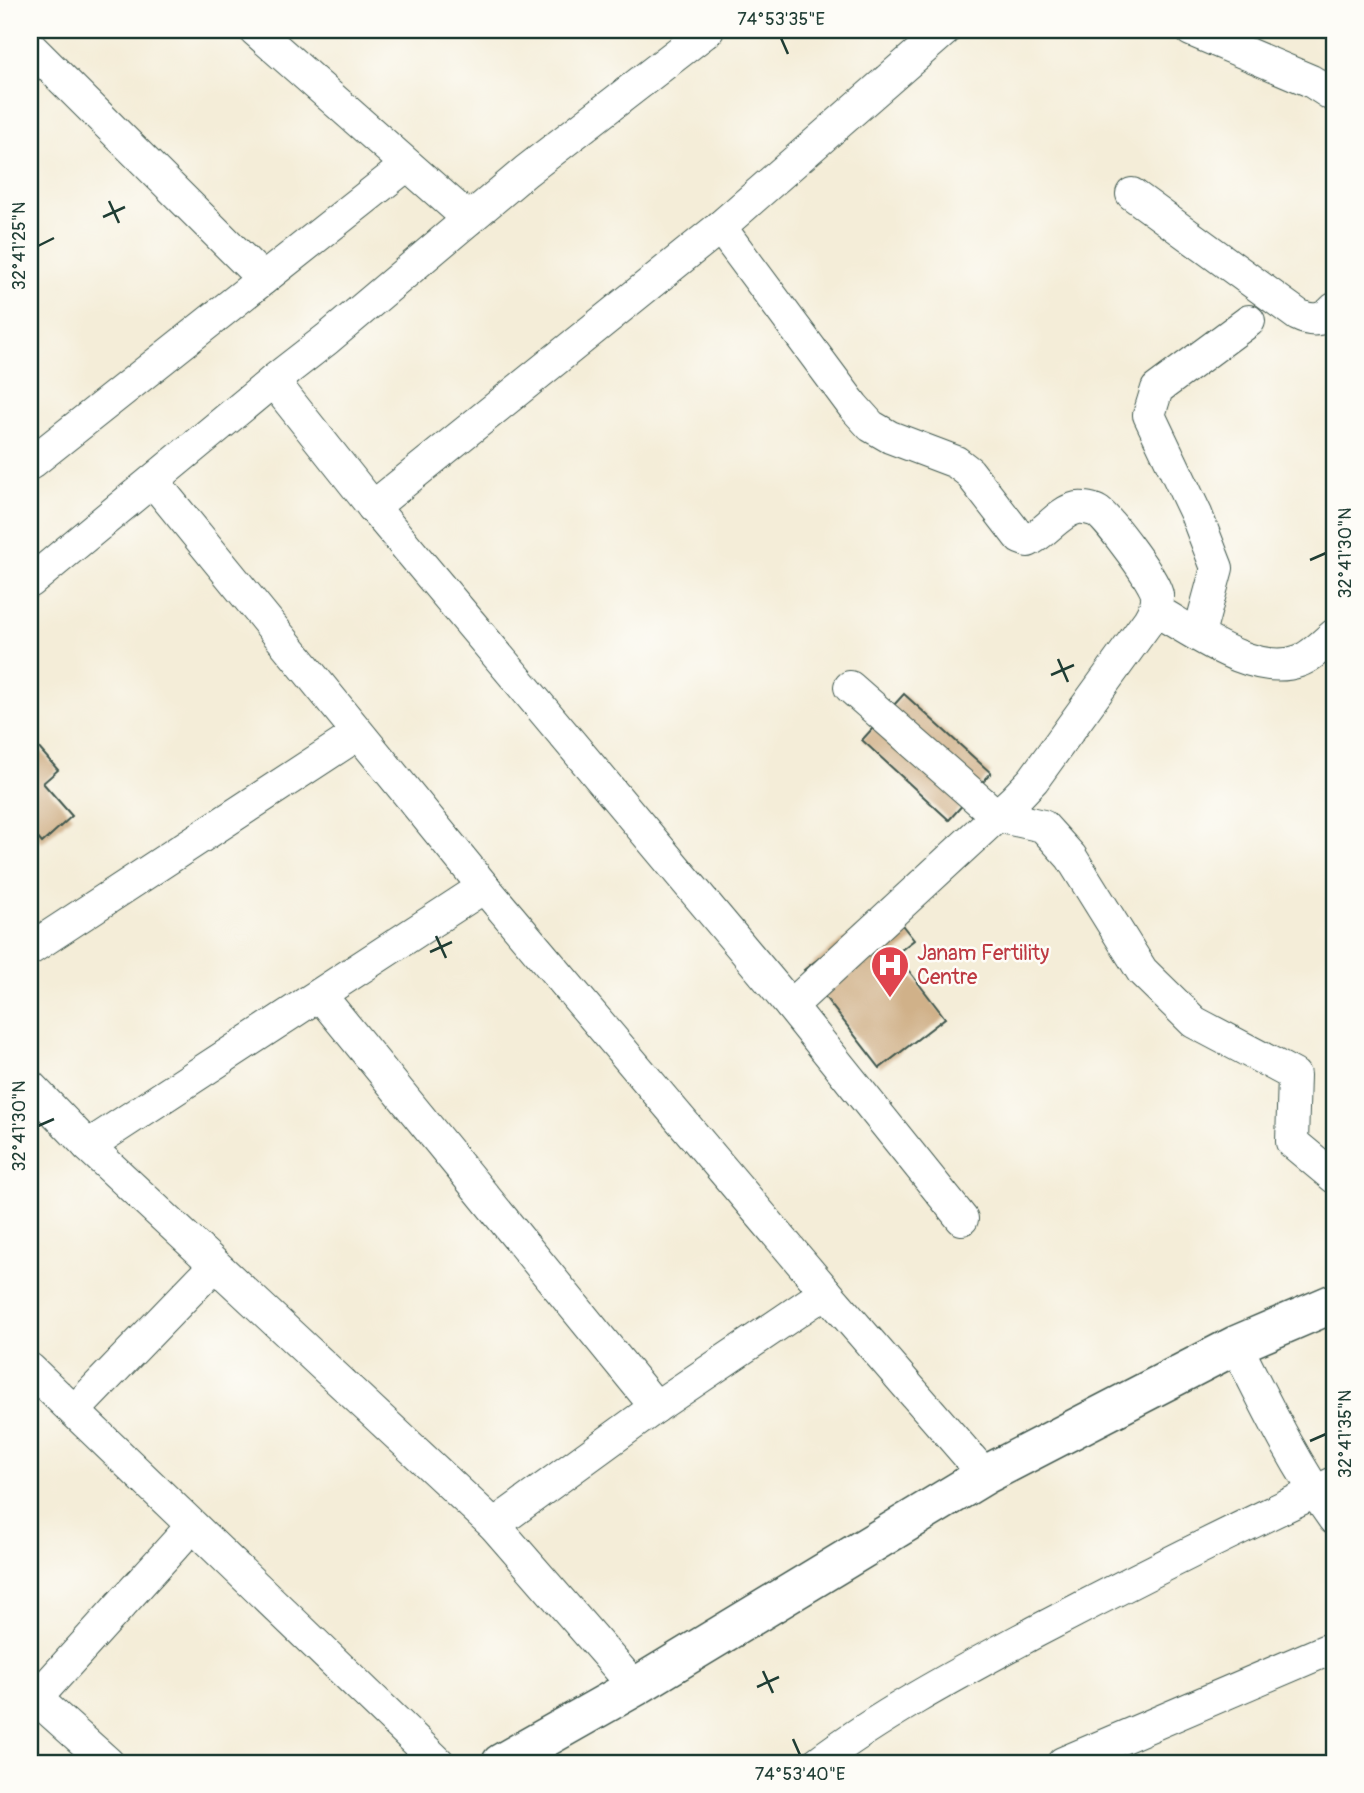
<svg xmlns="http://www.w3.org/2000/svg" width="1364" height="1793" font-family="Pangolin,sans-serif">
	<rect width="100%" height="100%" fill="#fdfcf7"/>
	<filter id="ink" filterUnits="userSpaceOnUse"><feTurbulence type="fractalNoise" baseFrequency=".0143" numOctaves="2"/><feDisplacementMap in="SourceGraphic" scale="14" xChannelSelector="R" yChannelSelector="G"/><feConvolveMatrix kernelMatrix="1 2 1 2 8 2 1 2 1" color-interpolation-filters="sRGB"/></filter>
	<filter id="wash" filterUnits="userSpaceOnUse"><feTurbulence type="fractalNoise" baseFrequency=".00686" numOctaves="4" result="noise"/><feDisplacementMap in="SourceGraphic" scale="28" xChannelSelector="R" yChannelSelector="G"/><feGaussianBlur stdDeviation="1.57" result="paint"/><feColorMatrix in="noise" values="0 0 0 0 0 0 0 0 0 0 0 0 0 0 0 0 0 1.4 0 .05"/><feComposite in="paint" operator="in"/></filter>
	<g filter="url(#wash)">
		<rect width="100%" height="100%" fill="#f4edd8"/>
		<g id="blocks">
			<g fill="#d0b189">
				<polygon points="904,694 991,773 949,820 862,740"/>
				<polygon points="30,738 58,770 43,783 72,816 42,843 30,829"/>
				<polygon points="887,906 914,940 896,954 945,1018 880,1068 804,970"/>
			</g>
		</g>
	</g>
	<g filter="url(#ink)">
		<use href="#blocks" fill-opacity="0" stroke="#3f574d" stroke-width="2"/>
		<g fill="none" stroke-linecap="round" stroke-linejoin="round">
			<defs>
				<g id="street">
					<polyline points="255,30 469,219"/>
					<polyline points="1191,30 1311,81 1334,96"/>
					<polyline points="30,47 263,279"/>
					<path d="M1132,194L1298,315C1312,322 1323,321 1334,309"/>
					<path d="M720,227L853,406L871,426L890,437L956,462L969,472L1020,538L1028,541C1046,533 1058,512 1077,508C1083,507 1093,509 1098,512C1109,520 1156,582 1157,595C1158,604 1153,613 1149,620L1033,780L1014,800L791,1006"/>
					<polyline points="273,381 373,507 720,227 945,30"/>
					<polyline points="30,464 407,165"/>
					<polyline points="153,481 484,887 826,1292 985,1475"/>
					<polyline points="373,507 791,1006 962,1219"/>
					<polyline points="30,582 273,381 327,339 526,171 708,30"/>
					<path d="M1155,610C1193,631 1254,678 1299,661C1311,657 1324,643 1334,635"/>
					<polyline points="1199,634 1217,568 1196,514 1149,415 1157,389 1249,321"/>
					<polyline points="850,687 997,816 1043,826 1071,857 1142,971 1194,1022 1294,1075 1292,1142 1334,1177"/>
					<polyline points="30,949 358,734"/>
					<polyline points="320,995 656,1407"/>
					<polyline points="30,1086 88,1146 494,1525 635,1687"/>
					<polyline points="88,1146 484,887"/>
					<path d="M1236,1345C1266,1405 1295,1465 1334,1519"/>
					<polyline points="30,1369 439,1763"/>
					<polyline points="74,1411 215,1265"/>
					<polyline points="494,1525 656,1407 826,1292"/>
					<polyline points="30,1693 108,1763"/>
					<polyline points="30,1705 192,1526"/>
					<path d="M817,1763C885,1712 961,1672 1035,1632C1134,1580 1234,1530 1334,1483"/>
					<polyline points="1063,1763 1334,1647"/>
				</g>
				<polyline id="secondary" points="501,1763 635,1687 985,1475 1236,1345 1334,1303"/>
			</defs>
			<use href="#street" stroke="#3f574d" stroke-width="34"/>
			<use href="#secondary" stroke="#3f574d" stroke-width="41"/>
			<use href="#street" stroke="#fff" stroke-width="32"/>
			<use href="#secondary" stroke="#fff" stroke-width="38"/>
		</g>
	</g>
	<path fill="none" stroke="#1f3d34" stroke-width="2.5" d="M781,38L788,54M109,201L119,223M103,217L125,207M38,246L54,238M1310,560L1326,553M1058,659L1068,682M1051,675L1074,665M436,936L446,958M430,952L452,942M38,1126L54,1119M1310,1441L1326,1434M763,1671L773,1693M757,1687L779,1677M793,1739L800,1755"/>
	<defs>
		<symbol id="hospital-pin" viewBox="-11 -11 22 30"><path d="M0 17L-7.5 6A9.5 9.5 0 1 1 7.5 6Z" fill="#e0444e" stroke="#fdfcf7"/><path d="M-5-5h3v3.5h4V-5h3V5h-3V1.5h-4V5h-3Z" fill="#fff"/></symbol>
	</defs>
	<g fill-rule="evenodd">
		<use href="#hospital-pin" x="868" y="943" width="44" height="60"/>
	</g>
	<g text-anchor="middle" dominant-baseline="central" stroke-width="5" stroke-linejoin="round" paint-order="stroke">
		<g font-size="21" fill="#be3a42" stroke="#fdfcf7" text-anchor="start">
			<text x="917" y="953">Janam Fertility<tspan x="917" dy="24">Centre</tspan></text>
		</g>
	</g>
	<rect width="1364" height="1793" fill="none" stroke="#fdfcf7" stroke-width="77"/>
	<rect x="38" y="38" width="1288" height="1717" fill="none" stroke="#1f3d34" stroke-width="2.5"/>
	<g font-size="18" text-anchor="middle" fill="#1f3d34">
		<text x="781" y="25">74°53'35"E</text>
		<text transform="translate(19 246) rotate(-90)" y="6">32°41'25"N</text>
		<text transform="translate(1345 553) rotate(-90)" y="6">32°41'30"N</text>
		<text transform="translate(19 1126) rotate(-90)" y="6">32°41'30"N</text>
		<text transform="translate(1345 1434) rotate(-90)" y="6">32°41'35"N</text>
		<text x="800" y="1780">74°53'40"E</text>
	</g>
</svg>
